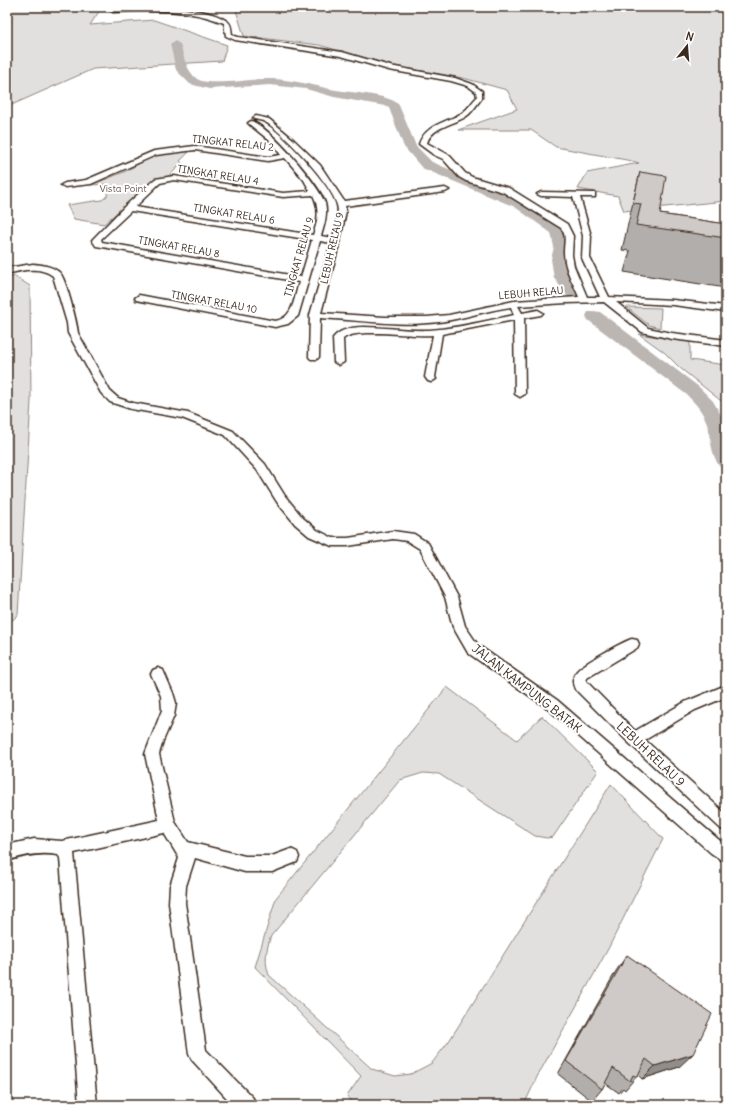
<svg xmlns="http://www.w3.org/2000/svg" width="733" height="1112" font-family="Delius,sans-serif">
	<rect width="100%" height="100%" fill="#fff"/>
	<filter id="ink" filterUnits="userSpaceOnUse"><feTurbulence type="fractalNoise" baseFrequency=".025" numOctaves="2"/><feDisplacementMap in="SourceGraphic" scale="8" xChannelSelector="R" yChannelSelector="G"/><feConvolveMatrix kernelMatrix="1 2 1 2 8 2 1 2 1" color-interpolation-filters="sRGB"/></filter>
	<g filter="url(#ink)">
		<g fill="#e2e0de" stroke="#8e857e">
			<polygon points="7,7 102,7 90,25 154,20 227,45 222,61 93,69 7,107"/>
			<polygon points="235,7 726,7 726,201 624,211 618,196 578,189 587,173 639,163 632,161 556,147 531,130 458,130 517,109 507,90 463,78 394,66 319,45 244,36"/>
			<polygon points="190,151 180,161 182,163 169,176 154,180 104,224 74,219 67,205 102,200 107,196 108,184 91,185 124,172 153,156"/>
			<polygon points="14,276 30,286 31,401 18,615 7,625 7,279"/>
			<polygon points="626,307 661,308 660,328 649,325"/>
			<polygon points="639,334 690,342 690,360 726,365 726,406 725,404 680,368 664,352"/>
			<path d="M447,687L517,740L542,716L598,771L553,837L547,838L535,836L439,774L423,773L400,780L271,936C266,950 264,961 269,975L372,1069L395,1076L411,1074L432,1063L449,1041L611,784L663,839L608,949L537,1077L524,1105H353L347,1096L361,1076L255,967L276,898Z"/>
		</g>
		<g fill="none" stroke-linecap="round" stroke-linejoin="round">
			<g fill="#bcb6b3" fill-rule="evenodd">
				<path d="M175,41L180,44C184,57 186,70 197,79C209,87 254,78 270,79C292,79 314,86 336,90C354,93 383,94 398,103L416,146L432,162L525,201L561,227L567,236L570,247L567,259L570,278L582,294L580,297L574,299L568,297L554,278L551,259L554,247L551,233L515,207L422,168L404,147L389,108L385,106L334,97L306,89L270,85L209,89L190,84L176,70L170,44Z"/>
				<path d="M594,311L600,312L699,387L713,401L726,424V468L719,466C711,453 711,440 708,426C704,413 696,404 687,395L588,320L586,316L588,312Z"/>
			</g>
			<defs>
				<g id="street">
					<path d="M156,7C175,8 211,9 227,21C232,24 231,30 232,35L238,37L342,52L390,66L455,78L472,84L482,91V98C477,104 473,111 468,115C455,125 432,126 427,143L449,155L465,173L472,177L509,188L567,224L573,236L572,255L574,266L587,297H600L582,258L583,236L573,197L541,196L537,194L541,192L595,193V197H580L591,236L590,258L609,297L673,300L726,306V312L673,305L616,302L648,328L672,333L726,340V346L672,339L642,332L604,302L567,303L518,306L522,313L538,310L543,313L541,315L524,318L525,394L520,397L515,394L514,320L442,334L435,377L436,379L431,382L428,381L425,377L433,335C413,337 355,327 343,339L344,362L339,365L334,362L333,338C340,329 353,327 364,327C386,327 407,331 429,330C458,328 486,321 514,315L511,307C487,310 463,319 439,322C400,327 359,320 320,318L319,357L317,359H311L309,357L310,315L331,243L320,241L298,316L288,324L275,327L136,300L135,298L139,295L275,321C294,318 294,298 299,282L108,248L96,246L92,240L125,206L155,179L174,176L283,193L310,191L304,180L285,158L268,161L195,150L156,155L91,184L65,187L61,185L65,183L86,180L154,151L195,146L268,157L281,155L270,141L249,124L248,123L251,121C270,127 319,185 325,203C328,214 324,226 321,236L333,238C335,228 340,215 337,205C332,185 284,132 265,122C262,120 257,120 254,119L253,118L256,116L269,119L293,139L320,165L344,201L445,188L449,190L445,192L345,206L346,211L340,241L321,313L385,317H427L449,315L514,301L579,297C573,282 564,269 564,252C564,243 567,235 561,228L503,192L466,181L459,177L443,159L434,155L419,144C426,124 446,123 462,113C468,109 472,102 477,97L476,92L468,86L451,81L389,70L341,56L235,40L226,36L224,23C188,8 151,10 113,12L110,10L113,8ZM174,180L283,197L313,195C320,209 318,221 313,235L135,207L160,183ZM131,211L312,240L301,277L102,242L101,239Z"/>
					<path d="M33,264C42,265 53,266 60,273C66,279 77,323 78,333L110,391L118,398L133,403L188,413L233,431L265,464L285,496L303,518L317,530L333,538H348L393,531L414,534L428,543L457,597L465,626L478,645L557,700L726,846V863L711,853L547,708L468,653L453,627L445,597L420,549L407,541L393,539L348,546H332L309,536L295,524L277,502L257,470L225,435L182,418L131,409L110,402L101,393L68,333L67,323L53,276C40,266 22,270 7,274V268Z"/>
					<path d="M632,639L637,640L639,644L637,648L587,678L586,681L635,731L685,702L726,685V697L695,710L645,740L726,814V831L721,829L629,743L575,689C572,683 572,677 577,671C581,665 624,641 632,639Z"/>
					<path d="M158,668L163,670L173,693L176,703L174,716L163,741L159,754L175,822L188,842L245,856H272L291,849L297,852L299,857L297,862L272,872H245L195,858L186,886L185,903L206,1050L253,1098L255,1105H233L192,1060L189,1054L169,903L170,886L179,858L164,833L74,853L97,1105H79L60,858L58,855C40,852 24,855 7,861V845L34,839L62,841L159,820L145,754L162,710L161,696L151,674L153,670Z"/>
				</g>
			</defs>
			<use href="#street" stroke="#3b2a1e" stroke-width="3"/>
			<use href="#street" fill="#fff" fill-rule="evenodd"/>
		</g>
		<g fill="#b2aeab" stroke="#3b2a1e">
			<polygon points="640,172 660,214 726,224 726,288 624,272 630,251 622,250"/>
			<polygon points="627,955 679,1067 642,1079 638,1075 625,1090 623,1088 619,1093 605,1083 602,1089 592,1101 558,1074 616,971"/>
		</g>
		<polygon fill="#918d8b" stroke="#3b2a1e" points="693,1054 679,1067 642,1079 655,1066"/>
		<g fill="#cfcac7" stroke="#3b2a1e">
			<polygon points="640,172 666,176 660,214 726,224 726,238 636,225 641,204 633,203"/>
			<polygon points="627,955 712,1014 693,1054 655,1066 646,1059 637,1077 633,1075 630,1081 613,1068 602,1089 566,1061"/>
		</g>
	</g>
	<g text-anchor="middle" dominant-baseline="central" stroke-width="4" stroke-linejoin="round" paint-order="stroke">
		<g font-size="10" fill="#3b2a1e" stroke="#fff">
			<text transform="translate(233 143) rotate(6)">TINGKAT RELAU 2</text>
			<text transform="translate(218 175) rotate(9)">TINGKAT RELAU 4</text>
			<text transform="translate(234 214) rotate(9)">TINGKAT RELAU 6</text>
			<text transform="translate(179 247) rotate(10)">TINGKAT RELAU 8</text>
			<text transform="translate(332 248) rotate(-77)">LEBUH RELAU 9</text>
			<text transform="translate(299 257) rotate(-74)">TINGKAT RELAU 9</text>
			<text transform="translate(531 293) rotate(-5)">LEBUH RELAU</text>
			<text transform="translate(214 302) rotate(10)">TINGKAT RELAU 10</text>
		</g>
		<g font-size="10" fill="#65584e" stroke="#fff">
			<text x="123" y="188">Vista Point</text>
		</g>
		<g font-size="12" fill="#3b2a1e" stroke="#fff">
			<text transform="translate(527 688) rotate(38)">JALAN KAMPUNG BATAK</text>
			<text transform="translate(651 754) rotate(43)">LEBUH RELAU 9</text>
		</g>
	</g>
	<rect width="733" height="1112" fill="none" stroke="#fff" stroke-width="24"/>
	<rect x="12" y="12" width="709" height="1088" fill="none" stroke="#3b2a1e" stroke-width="1.5" filter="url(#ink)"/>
	<g transform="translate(687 46) rotate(17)" stroke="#ffffff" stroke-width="3" paint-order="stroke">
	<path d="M0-3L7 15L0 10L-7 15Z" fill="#3b2a1e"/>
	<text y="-6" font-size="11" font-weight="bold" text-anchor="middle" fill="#3b2a1e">N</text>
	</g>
</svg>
